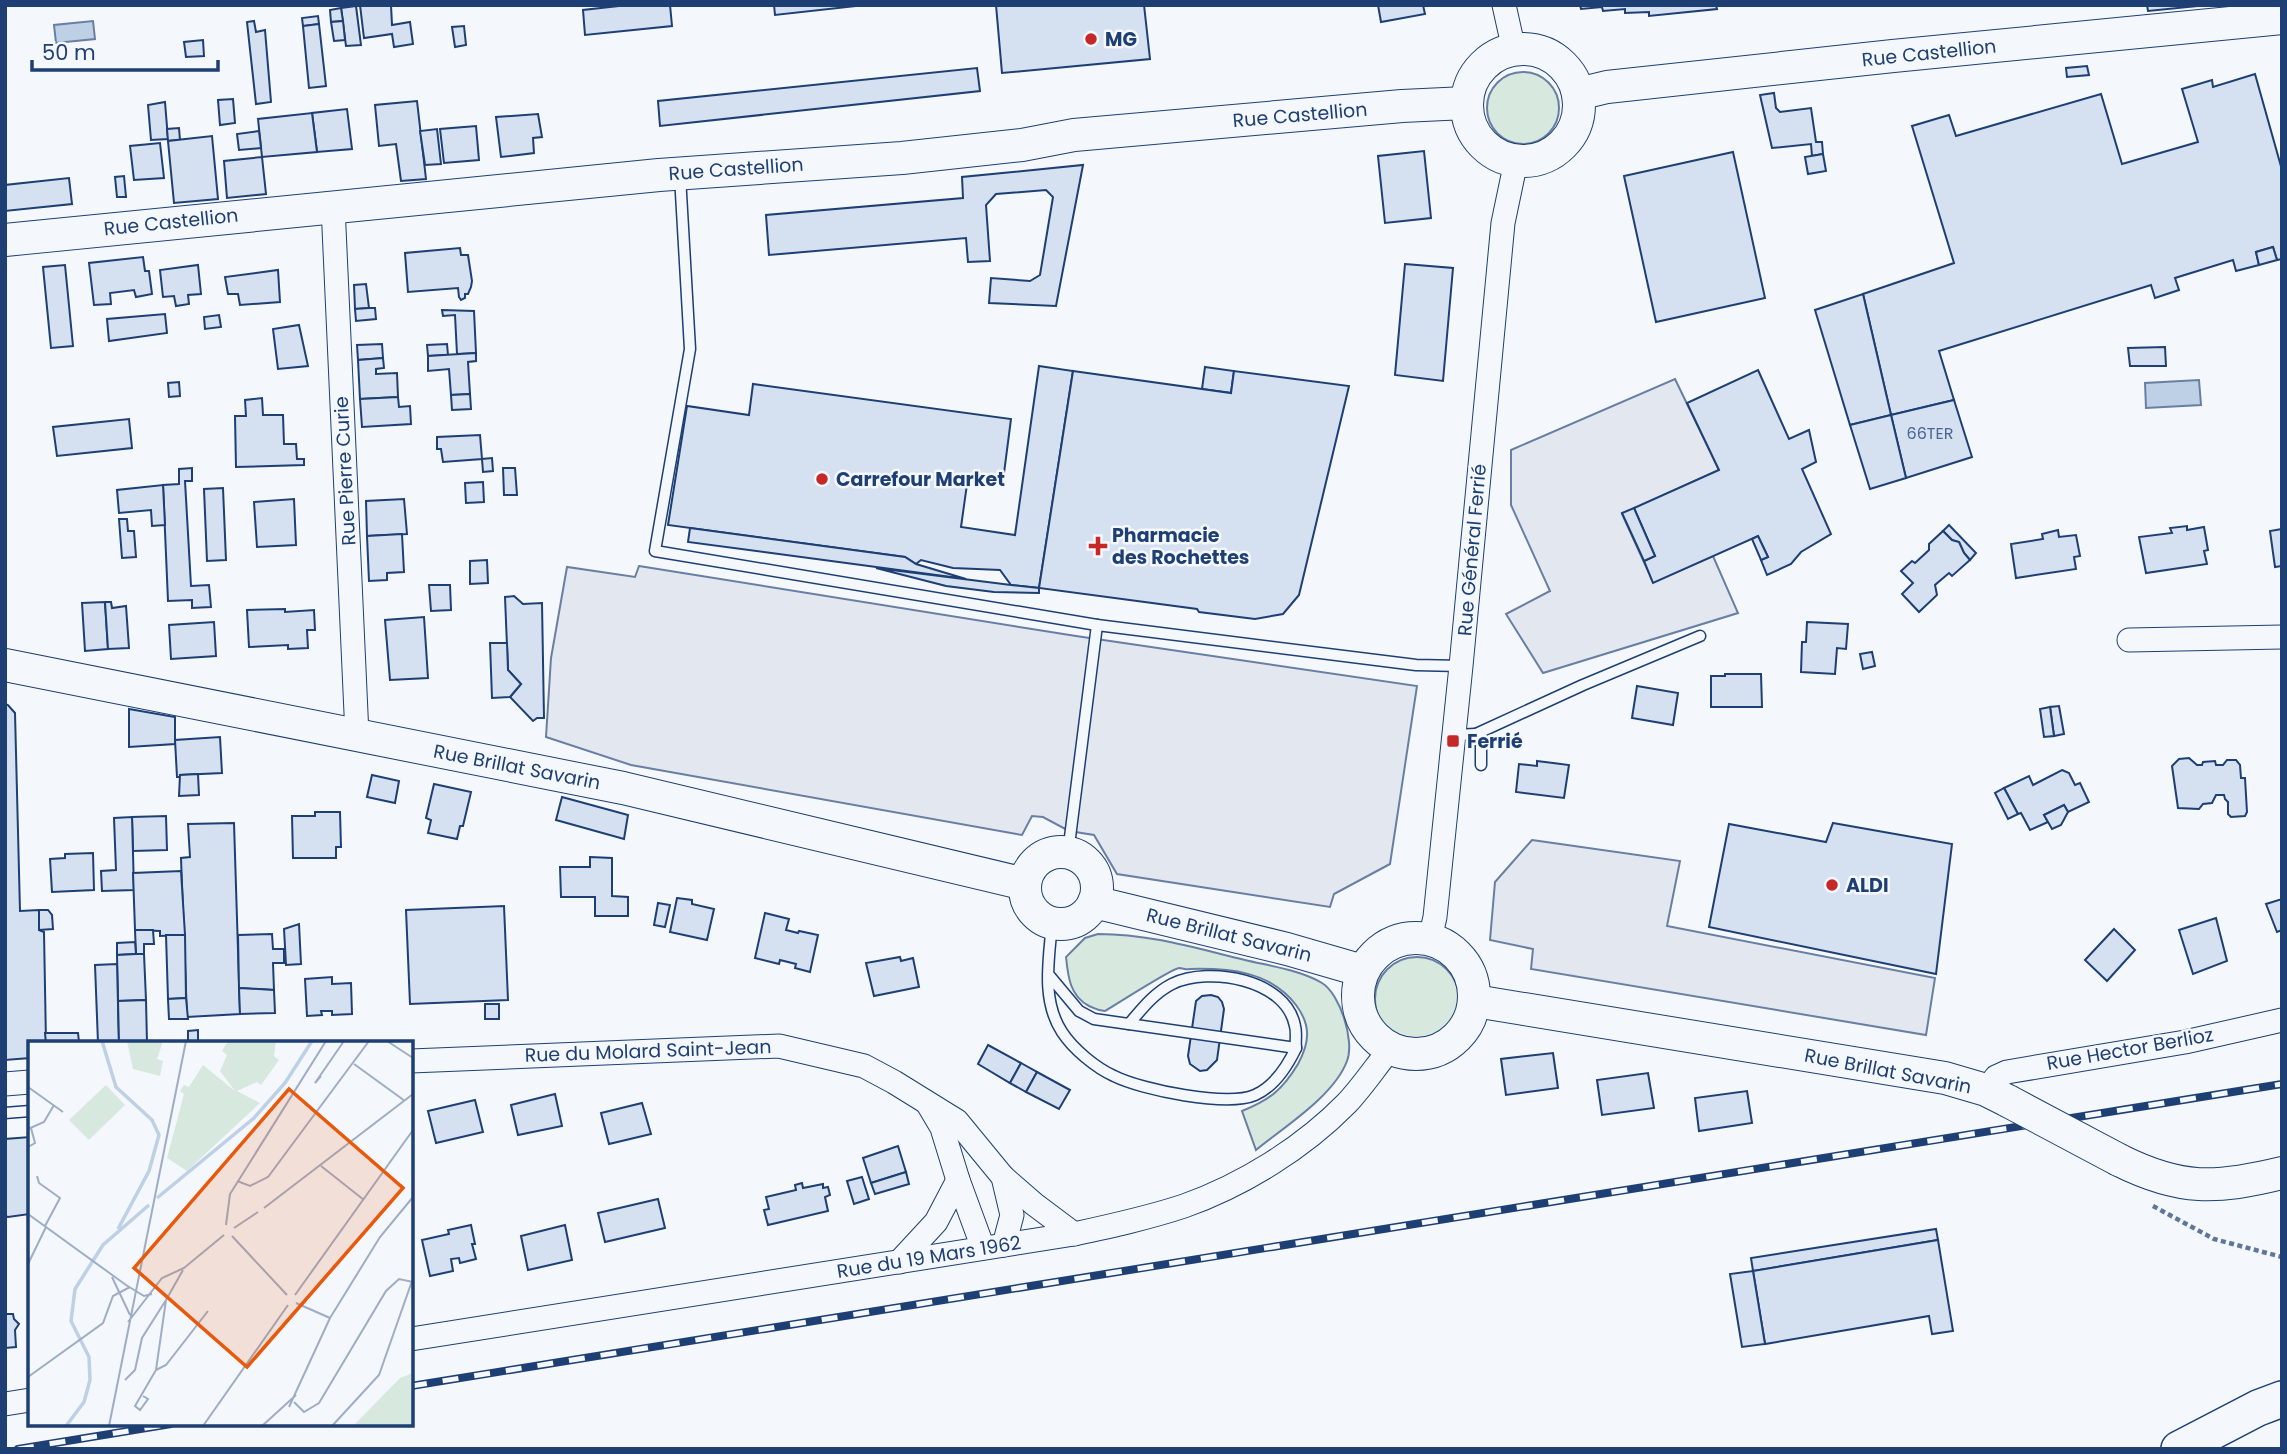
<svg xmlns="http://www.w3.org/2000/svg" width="2287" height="1454" font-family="Poppins,sans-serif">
	<rect width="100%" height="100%" fill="#f4f7fb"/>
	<g fill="#d7e8df" stroke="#687fa3" stroke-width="2">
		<circle cx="1523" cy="108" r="36"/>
		<path d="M1098,934C1150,934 1195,948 1245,960C1270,966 1300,970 1322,983C1340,994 1355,1041 1347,1061C1334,1096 1284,1127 1256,1150L1242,1111C1270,1100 1283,1089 1298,1064C1310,1042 1311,1025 1296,1005C1270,971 1229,968 1190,969C1186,970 1183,968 1179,968C1171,969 1117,1004 1105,1011C1098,1011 1096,1009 1089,1006C1070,996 1068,977 1066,957L1085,938Z"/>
		<circle cx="1417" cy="999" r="42"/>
	</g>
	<g fill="#e3e8f0" stroke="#687fa3" stroke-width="2">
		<polygon points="1675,379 1719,470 1622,514 1653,582 1713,556 1738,613 1543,673 1506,614 1550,591 1511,505 1511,450"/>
		<polygon points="639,566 1076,636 1417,686 1390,864 1334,894 1330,907 1117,874 1094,835 1069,831 1043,817 1032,816 1022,835 631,765 546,737 551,658 567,567 635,577"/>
		<polygon points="1532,840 1680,861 1667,926 1935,978 1926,1035 1531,969 1533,949 1490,940 1495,882"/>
	</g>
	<g fill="#bed0e5" stroke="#687fa3" stroke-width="2">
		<polygon points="93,21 95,39 56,43 54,25"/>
		<polygon points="2199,380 2201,405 2146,408 2145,383"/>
	</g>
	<g fill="#d5e0f0" stroke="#1d3f73" stroke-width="2">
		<polygon points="360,5 391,5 392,25 410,22 413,44 394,47 392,34 364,38"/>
		<polygon points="628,5 670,5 672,26 585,35 583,10"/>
		<polygon points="774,5 865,5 775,15"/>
		<polygon points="996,5 1144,5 1150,59 1002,73"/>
		<polygon points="1378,5 1423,5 1425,14 1381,22"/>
		<polygon points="1580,5 1716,5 1717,9 1649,16 1649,12 1625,13 1625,9 1603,11 1602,7 1581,9"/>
		<polygon points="2147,5 2208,5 2148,11"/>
		<polygon points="356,6 361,45 346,46 341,8"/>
		<polygon points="341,8 343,21 331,22 330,10"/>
		<polygon points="318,16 319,24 303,26 302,18"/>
		<polygon points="254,21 256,32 265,30 271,102 256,104 247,22"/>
		<polygon points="343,21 345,40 334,41 331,22"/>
		<polygon points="319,24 326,86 309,88 303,26"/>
		<polygon points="464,26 466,45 455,47 452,27"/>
		<polygon points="203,40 204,56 186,57 184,42"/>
		<polygon points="2087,66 2089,75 2067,77 2066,68"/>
		<polygon points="977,68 980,91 660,126 658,101"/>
		<polygon points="2255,74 2282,170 2282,259 2277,260 2273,247 2256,252 2259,265 2236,271 2233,260 2175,278 2179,290 2155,298 2151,285 1939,351 1954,400 1891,415 1863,294 1954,263 1912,126 1949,115 1956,136 2101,94 2122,164 2198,142 2182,89 2212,80 2213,87"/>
		<polygon points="1774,93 1776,108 1780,112 1811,108 1816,142 1822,142 1823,154 1812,156 1811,144 1772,148 1760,95"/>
		<polygon points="233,99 235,123 220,125 218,100"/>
		<polygon points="417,101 426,179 401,181 396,144 379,146 375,105"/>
		<polygon points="165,102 168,139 151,140 148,105"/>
		<polygon points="347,109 352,149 317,152 312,113"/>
		<polygon points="312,113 317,152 262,157 258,119"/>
		<polygon points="538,114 542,137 533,138 534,153 501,157 496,117"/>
		<polygon points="476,126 479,160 444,163 440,129"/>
		<polygon points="179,128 180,140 168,141 167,129"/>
		<polygon points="437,129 441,164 425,165 420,131"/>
		<polygon points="259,131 261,148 239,150 237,134"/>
		<polygon points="212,136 218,199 174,203 168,141"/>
		<polygon points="160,143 164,178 134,180 130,146"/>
		<polygon points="1424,151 1431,218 1385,223 1378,156"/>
		<polygon points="1733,152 1765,298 1656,322 1624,176"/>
		<polygon points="1823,154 1826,171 1808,174 1805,157"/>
		<polygon points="262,157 266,194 227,198 224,161"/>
		<polygon points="1083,165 1056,306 989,303 991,278 1030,281 1040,275 1053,197 1046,190 996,194 986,205 990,261 968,262 966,238 769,255 766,215 963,198 962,177"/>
		<polygon points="124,176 126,197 117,197 115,177"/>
		<polygon points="69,178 72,204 5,211 5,185"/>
		<polygon points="2273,247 2277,260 2259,265 2256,252"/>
		<polygon points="460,248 461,255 468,255 472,281 471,287 468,294 465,294 465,298 461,300 459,297 458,288 408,292 405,253"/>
		<polygon points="143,257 145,271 149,271 152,294 136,297 134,290 110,293 111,304 94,305 89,263"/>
		<polygon points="1405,264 1453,268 1443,381 1395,375"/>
		<polygon points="65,265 73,346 51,348 43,267"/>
		<polygon points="198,265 201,294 188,295 189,304 176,306 174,296 163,297 160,270"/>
		<polygon points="278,270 280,302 240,305 238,294 228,294 225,277"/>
		<polygon points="366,284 369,308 355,309 354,285"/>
		<polygon points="1863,294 1891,415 1850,425 1815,310"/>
		<polygon points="369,308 375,308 376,319 356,321 355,309"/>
		<polygon points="442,310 474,311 476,353 457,354 455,315 443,316"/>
		<polygon points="165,314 167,333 109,341 107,319"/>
		<polygon points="219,315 221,327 205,329 204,317"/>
		<polygon points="299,325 308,366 278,369 273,329"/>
		<polygon points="382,344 383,358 358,360 357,345"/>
		<polygon points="447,344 448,355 428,356 427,345"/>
		<polygon points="2165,347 2166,366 2130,366 2128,348"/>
		<polygon points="476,353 476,361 468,362 470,394 451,395 449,369 428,371 428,356"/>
		<polygon points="383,358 384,368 376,369 376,374 397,373 398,397 360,399 358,360"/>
		<polygon points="1039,366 1073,371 1039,588 1011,585 1000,570 953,568 921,560 916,564 905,557 668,525 687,406 749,415 753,384 1011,419 1003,481 968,477 961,527 1015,535"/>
		<polygon points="1205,367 1234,371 1231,393 1202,389"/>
		<polygon points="1758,370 1789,439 1809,430 1816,462 1802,469 1831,534 1801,552 1791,564 1767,575 1761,560 1768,557 1758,536 1653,583 1644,561 1655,556 1634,508 1719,470 1687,403"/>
		<polygon points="1073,371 1231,393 1234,371 1349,386 1299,595 1283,614 1255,619 1199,612 1197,609 1039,588"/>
		<polygon points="179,382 180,396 169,397 168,383"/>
		<polygon points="470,394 471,409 452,410 451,395"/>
		<polygon points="398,397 399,407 410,406 411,424 362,427 360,399"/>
		<polygon points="262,398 263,415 283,415 284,444 296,444 297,459 304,459 304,465 236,467 235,416 246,416 245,400"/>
		<polygon points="1954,400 1972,457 1906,478 1891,415"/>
		<polygon points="1891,415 1906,478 1870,489 1850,425"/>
		<polygon points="129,419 132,448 57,456 53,427"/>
		<polygon points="480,435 482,459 443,462 441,449 437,449 437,437"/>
		<polygon points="492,458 493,471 483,472 482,459"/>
		<polygon points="192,468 192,481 185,481 191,586 209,585 211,607 192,608 192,600 168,601 163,485 179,484 179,469"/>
		<polygon points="503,468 515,468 517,495 504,495"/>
		<polygon points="483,482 484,502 466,503 465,483"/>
		<polygon points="163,485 165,525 152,526 151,510 119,513 117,490"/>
		<polygon points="223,488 226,560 207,561 204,489"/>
		<polygon points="294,499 296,545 257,547 254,502"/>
		<polygon points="404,499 407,534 367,536 366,501"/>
		<polygon points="1634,508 1655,556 1644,561 1622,513"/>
		<polygon points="119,519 127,519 128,531 134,531 136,557 122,558"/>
		<polygon points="1949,525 1976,553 1970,560 1964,553 1959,542 1952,540 1943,531"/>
		<polygon points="2187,526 2187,530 2204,527 2208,550 2204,551 2207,564 2146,573 2139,537 2172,533 2170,528"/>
		<polygon points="690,528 905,557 916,564 966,579 688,542"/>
		<polygon points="2282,529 2282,566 2275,567 2270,531"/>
		<polygon points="2058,530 2059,537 2076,535 2080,556 2074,557 2076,569 2016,578 2011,544 2043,539 2042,534"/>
		<polygon points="1943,531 1952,540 1959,542 1964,553 1970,560 1952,576 1949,573 1935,585 1937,595 1919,612 1902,594 1913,583 1901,571 1912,561 1915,563 1929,550 1929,544"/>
		<polygon points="402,534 404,572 387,573 387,580 369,581 367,536"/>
		<polygon points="1758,536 1768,557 1761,560 1752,539"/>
		<polygon points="487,560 488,583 470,584 470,561"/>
		<polygon points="876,568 1011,585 1039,588 1039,593 994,592 946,586"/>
		<polygon points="429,585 450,585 451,610 431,611"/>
		<polygon points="514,596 523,604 542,603 544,718 537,718 533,721 510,697 521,684 508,670 505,597"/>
		<polygon points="105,602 108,649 85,651 82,603"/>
		<polygon points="105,602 111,602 112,608 126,606 129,648 108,649"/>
		<polygon points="285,609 285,612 314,610 315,630 307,630 308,648 288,649 288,645 249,647 247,610"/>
		<polygon points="424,617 428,678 390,680 385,620"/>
		<polygon points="214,622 216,656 171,659 169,625"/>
		<polygon points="1807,622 1848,624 1846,649 1837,648 1835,674 1801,672 1802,642 1806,642"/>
		<polygon points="490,643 507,643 508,670 521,684 510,697 492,698"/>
		<polygon points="1872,652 1875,666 1863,669 1860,654"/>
		<polygon points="1725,674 1761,674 1762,707 1711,707 1711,676 1725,676"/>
		<polygon points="1637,686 1678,693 1673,725 1632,718"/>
		<polygon points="5,704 8,705 15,713 20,911 39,910 39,930 44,932 46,1043 30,1043 30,1058 5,1060"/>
		<polygon points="2059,706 2064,734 2054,736 2050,707"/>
		<polygon points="2050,707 2054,736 2044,737 2040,709"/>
		<polygon points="129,709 175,717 175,744 129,747"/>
		<polygon points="220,737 222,773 180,775 180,777 177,777 175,740"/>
		<polygon points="2189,758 2197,765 2202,765 2203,762 2215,761 2216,765 2223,765 2227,760 2236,760 2240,765 2241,778 2245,778 2247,812 2245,816 2231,817 2228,814 2228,802 2225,799 2224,795 2216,795 2212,803 2203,804 2199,809 2178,808 2172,766 2179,759"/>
		<polygon points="1537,761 1569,765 1564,798 1516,792 1519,764 1537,766"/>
		<polygon points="2062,770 2069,773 2075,785 2080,783 2089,802 2068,812 2064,805 2044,815 2048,822 2030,830 2021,813 2018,814 2004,788 2029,776 2033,785"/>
		<polygon points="198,774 199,795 179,796 180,775"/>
		<polygon points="372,775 399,781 395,803 367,797"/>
		<polygon points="434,784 471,792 463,826 460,826 457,839 428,833 431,820 426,818"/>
		<polygon points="2004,788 2018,814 2008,819 1995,793"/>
		<polygon points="562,797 628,815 624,839 556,820"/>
		<polygon points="2064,805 2068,812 2061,825 2052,829 2044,815"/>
		<polygon points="315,812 340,812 341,847 336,847 336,858 293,858 292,816 315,816"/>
		<polygon points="166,816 167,850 133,851 132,817"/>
		<polygon points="132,817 134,890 102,891 101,871 116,870 114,818"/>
		<polygon points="234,823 240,1014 187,1017 181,858 190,857 188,824"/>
		<polygon points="1833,823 1952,844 1936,974 1709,927 1729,824 1826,842"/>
		<polygon points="93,853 94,890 52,892 50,859 65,858 65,854"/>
		<polygon points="590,857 612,858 612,896 628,897 628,916 595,916 595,897 561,897 560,867 590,867"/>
		<polygon points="181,871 185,935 160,936 160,931 135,930 133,873"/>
		<polygon points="677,898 692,900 692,904 714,909 707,940 670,932"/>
		<polygon points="2282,899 2282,930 2277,932 2266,904"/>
		<polygon points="658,903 670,905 665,927 654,925"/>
		<polygon points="504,906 508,1000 410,1004 406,910"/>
		<polygon points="39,910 48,910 52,915 53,929 39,930"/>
		<polygon points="765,913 789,919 786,930 798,933 799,931 818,935 810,972 795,968 796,964 780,960 779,964 755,958"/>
		<polygon points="2216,918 2227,961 2193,974 2179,930"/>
		<polygon points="299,924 301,964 286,965 284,929"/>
		<polygon points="2114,929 2135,950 2107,981 2085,960"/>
		<polygon points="135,930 153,930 154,944 144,944 144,954 136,954"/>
		<polygon points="272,934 273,949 284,949 284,963 273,963 274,990 239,988 238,935"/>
		<polygon points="166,935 185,935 186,998 168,999"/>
		<polygon points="135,942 136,954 117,955 117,943"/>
		<polygon points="136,954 144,954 146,1000 118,1001 117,955"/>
		<polygon points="900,957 901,961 913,958 919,987 874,996 866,963"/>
		<polygon points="117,964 119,1043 98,1043 95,965"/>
		<polygon points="332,977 332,984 351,983 352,1014 332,1015 332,1011 321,1011 322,1015 307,1016 305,979"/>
		<polygon points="239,988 274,990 275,1013 240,1014"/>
		<polygon points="1211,995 1218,997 1222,1002 1224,1009 1217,1060 1207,1070 1200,1071 1190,1064 1188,1056 1196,1001 1202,996"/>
		<polygon points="186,998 188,1019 169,1019 168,999"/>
		<polygon points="146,1000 147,1043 119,1043 118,1001"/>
		<rect x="485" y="1004" width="14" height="15"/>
		<polygon points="198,1030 198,1043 188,1043 188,1031"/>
		<polygon points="45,1033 78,1033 79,1042 46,1043"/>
		<polygon points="988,1045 1021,1063 1010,1083 978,1064"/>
		<polygon points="1553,1053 1558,1088 1506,1095 1501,1059"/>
		<polygon points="1021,1063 1037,1072 1026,1092 1010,1083"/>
		<polygon points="1037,1072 1070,1090 1059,1109 1026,1092"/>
		<polygon points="1648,1073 1654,1108 1602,1115 1597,1080"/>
		<polygon points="1747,1091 1752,1123 1699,1131 1695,1098"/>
		<polygon points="555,1094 562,1126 518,1135 511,1105"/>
		<polygon points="475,1100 483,1132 436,1143 428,1111"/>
		<polygon points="642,1103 651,1134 609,1144 601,1113"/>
		<polygon points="30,1137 30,1214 8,1217 5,1216 5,1139"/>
		<polygon points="898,1146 906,1172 871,1183 863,1158"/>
		<polygon points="906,1172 909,1184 875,1194 871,1183"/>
		<polygon points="862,1177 869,1199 854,1204 847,1181"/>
		<polygon points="802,1183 803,1188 823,1184 823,1188 828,1187 830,1195 825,1197 828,1211 768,1225 764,1210 769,1209 766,1197 796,1190 795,1185"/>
		<polygon points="658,1199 665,1228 605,1242 598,1213"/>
		<polygon points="471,1225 475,1244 472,1244 476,1259 460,1263 459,1258 451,1259 453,1271 430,1276 422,1240 449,1234 448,1230"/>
		<polygon points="565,1225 572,1260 528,1270 521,1236"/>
		<polygon points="1936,1229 1938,1240 1753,1271 1751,1258"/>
		<polygon points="1938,1240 1953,1331 1932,1334 1929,1316 1765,1344 1753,1271"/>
		<polygon points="1753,1271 1765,1344 1742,1347 1730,1274"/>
		<polygon points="5,1314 13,1314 14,1319 19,1324 15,1330 16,1347 5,1348"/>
	</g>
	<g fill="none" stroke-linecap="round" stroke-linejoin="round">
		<defs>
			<g id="service">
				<polyline points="680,176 690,349 655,551 1097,625 1068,853"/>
				<polyline points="1097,625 1416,665 1461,666"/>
				<polyline points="1476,734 1583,685 1700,636"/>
				<polyline points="1454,735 1476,734 1481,742 1481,765"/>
				<path d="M1048,974L1079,1011L1094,1019L1296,1048C1287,1067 1275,1086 1255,1095C1227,1107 1142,1090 1114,1076C1096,1068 1073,1049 1062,1032C1041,1000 1049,959 1052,923"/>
				<path d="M1129,1024C1141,1010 1154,993 1172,984C1209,966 1286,979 1295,1026C1297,1033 1295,1041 1296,1048"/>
				<polyline points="5,1113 30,1111"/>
			</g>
			<g id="minor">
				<polyline points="1504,5 1514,50"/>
				<polyline points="333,206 357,735"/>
				<polyline points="2129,640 2282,637"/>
				<polyline points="1430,939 1435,917 1461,666 1503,223 1516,161"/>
				<polyline points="411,1061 779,1046 864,1066 894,1082 957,1121 1003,1177 1012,1215 1004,1245"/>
				<polyline points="5,1084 30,1082"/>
				<polyline points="1986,1090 1996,1077 2007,1072 2185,1042 2282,1020"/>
				<polyline points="929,1106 942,1128 958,1180 983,1248"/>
				<polyline points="1003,1177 1034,1204 1074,1234"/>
				<polyline points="899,1262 936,1222 958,1180"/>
				<path d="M411,1339L1074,1234C1111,1226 1148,1218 1184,1206C1243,1185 1303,1148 1347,1103C1363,1086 1376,1066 1391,1048"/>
				<polyline points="5,1404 30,1400"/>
			</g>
			<g id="secondary">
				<circle cx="1523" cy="105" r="56"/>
				<polyline points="1578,94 1607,87 1893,56 2282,18"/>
				<polyline points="5,240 659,175 902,158 1022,145 1074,135 1402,106 1466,103"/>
				<polyline points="5,665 623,788 1025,884"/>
				<circle cx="1061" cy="888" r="36"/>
				<polyline points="1094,902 1287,949 1363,971"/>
				<circle cx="1416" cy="996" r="58"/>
				<polyline points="1475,1001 1945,1078 1986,1090 2008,1101"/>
				<path d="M2119,1160C2181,1191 2216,1189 2282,1173"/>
			</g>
			<polyline id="primary" points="2179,1449 2258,1408 2282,1399"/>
		</defs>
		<use href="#service" stroke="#1d3f73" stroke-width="13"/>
		<use href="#minor" stroke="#1d3f73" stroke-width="25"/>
		<use href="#secondary" stroke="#1d3f73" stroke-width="34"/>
		<use href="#primary" stroke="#1d3f73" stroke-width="38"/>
		<polyline stroke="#5e769c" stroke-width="4.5" stroke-dasharray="5 3.5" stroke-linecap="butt" points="2153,1206 2214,1239 2282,1257"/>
		<use href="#service" stroke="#f4f7fb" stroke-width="10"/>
		<use href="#minor" stroke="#f4f7fb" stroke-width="23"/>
		<use href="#secondary" stroke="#f4f7fb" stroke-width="32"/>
		<use href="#primary" stroke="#f4f7fb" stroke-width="35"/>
		<defs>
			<g id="rail">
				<polyline points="411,1386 2282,1084"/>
				<polyline points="18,1449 171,1424"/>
			</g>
		</defs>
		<use href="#rail" stroke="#1d3f73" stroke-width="8"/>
		<use href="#rail" stroke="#f4f7fb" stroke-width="5" stroke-dasharray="16" stroke-linecap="butt"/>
		<defs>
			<polyline id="secondary-bridge" points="2008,1101 2119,1160"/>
		</defs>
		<use href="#secondary-bridge" stroke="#1d3f73" stroke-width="34" stroke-linecap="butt"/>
		<use href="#secondary-bridge" stroke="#f4f7fb" stroke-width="32"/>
	</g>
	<g fill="#c62828" stroke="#f4f7fb" stroke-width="2.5">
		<circle cx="1091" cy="39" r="7"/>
		<circle cx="822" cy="479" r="7"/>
		<path d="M1094.5 535.5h7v7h7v7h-7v7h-7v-7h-7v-7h7z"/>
		<rect x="1446" y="734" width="14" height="14" rx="3.5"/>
		<circle cx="1832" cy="885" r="7"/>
	</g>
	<g text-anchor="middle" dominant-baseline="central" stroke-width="5" stroke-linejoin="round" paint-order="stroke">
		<g font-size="16" fill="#4b6792">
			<text x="1930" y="433">66TER</text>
		</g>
		<g font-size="19" font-weight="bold" fill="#1d3f73" stroke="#f4f7fb" text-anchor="start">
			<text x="1105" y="39">MG</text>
			<text x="836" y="479">Carrefour Market</text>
			<text x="1112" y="535">Pharmacie<tspan x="1112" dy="22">des Rochettes</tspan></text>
			<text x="1467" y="741">Ferrié</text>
			<text x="1846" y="885">ALDI</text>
		</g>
		<g font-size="19" fill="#1d3f73" stroke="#f4f7fb">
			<text transform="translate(1929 53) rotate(-6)">Rue Castellion</text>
			<text transform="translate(1300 115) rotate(-5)">Rue Castellion</text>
			<text transform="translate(736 169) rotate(-4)">Rue Castellion</text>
			<text transform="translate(171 222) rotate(-6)">Rue Castellion</text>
			<text transform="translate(345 471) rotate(-93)">Rue Pierre Curie</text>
			<text transform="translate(1472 550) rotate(-85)">Rue Général Ferrié</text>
			<text transform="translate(517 767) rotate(11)">Rue Brillat Savarin</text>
			<text transform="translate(1229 935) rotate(14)">Rue Brillat Savarin</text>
			<text transform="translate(2130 1049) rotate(-10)">Rue Hector Berlioz</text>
			<text transform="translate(648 1051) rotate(-2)">Rue du Molard Saint-Jean</text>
			<text transform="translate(1888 1071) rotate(11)">Rue Brillat Savarin</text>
			<text transform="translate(929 1257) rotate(-9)">Rue du 19 Mars 1962</text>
		</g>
	</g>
	<g transform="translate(28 1041)">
		<rect width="385" height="385" fill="#f4f7fb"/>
		<path d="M99,0H135L129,18L135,20L132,35L105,28ZM200,0H248L246,15L251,19L233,44L229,41L209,50L232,62L159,130L139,117L156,53L152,50L156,44L161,46L175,24L207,50L192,30L199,14L194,10ZM78,44L97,64L61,99L41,79ZM385,332V385H325L372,337Z" fill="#d7e8df"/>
		<path fill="none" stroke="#bed0e5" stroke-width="3.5" d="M74,0L88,46L124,79L131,94L121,130L90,188M129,157L226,77L257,42L284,0M38,385L56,361L62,339L61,316L43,280L47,248L75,204L121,164"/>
		<path fill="none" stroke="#9eadc5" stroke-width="2" d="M359,0L385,17M326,23L377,60M293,35L287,42L316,0M0,46L35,71M0,88L16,81L26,64M0,106L7,102L3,87M293,125L336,159M9,135L11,142L32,157L17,185M209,140L222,145L240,136L341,0M236,167L385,53M0,173L98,244L116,255L124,253M198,184L202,153L298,0M206,187L230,171M204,195L259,254M0,223L18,186M84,236L102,274M267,254L385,89M268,262L302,277M302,277L352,196L385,156M100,281L134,237L156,227L196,194M128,329L138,324L180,270M0,336L75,282L85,255L102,246M97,339L107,329L114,297L138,259M115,355L120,358L112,369L107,365L128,329L138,259L155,229M266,361L276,371L291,362L358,250L371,238L385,241M261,366L302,277M81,385L158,0M175,385L260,264M234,385L268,354M304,385L351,334L384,240"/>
		<path fill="#e8590c" fill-opacity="0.15" stroke="#e8590c" stroke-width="3.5" d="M261,48L375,147L219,326L106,227Z"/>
		<rect width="385" height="385" fill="none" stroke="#1d3f73" stroke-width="3.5"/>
	</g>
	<rect width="2287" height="1454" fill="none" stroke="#1d3f73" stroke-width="14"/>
	<path d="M32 60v10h186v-10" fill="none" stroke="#1d3f73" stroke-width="3.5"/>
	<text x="42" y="60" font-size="21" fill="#1d3f73" stroke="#f4f7fb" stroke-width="5" paint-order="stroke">50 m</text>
</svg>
